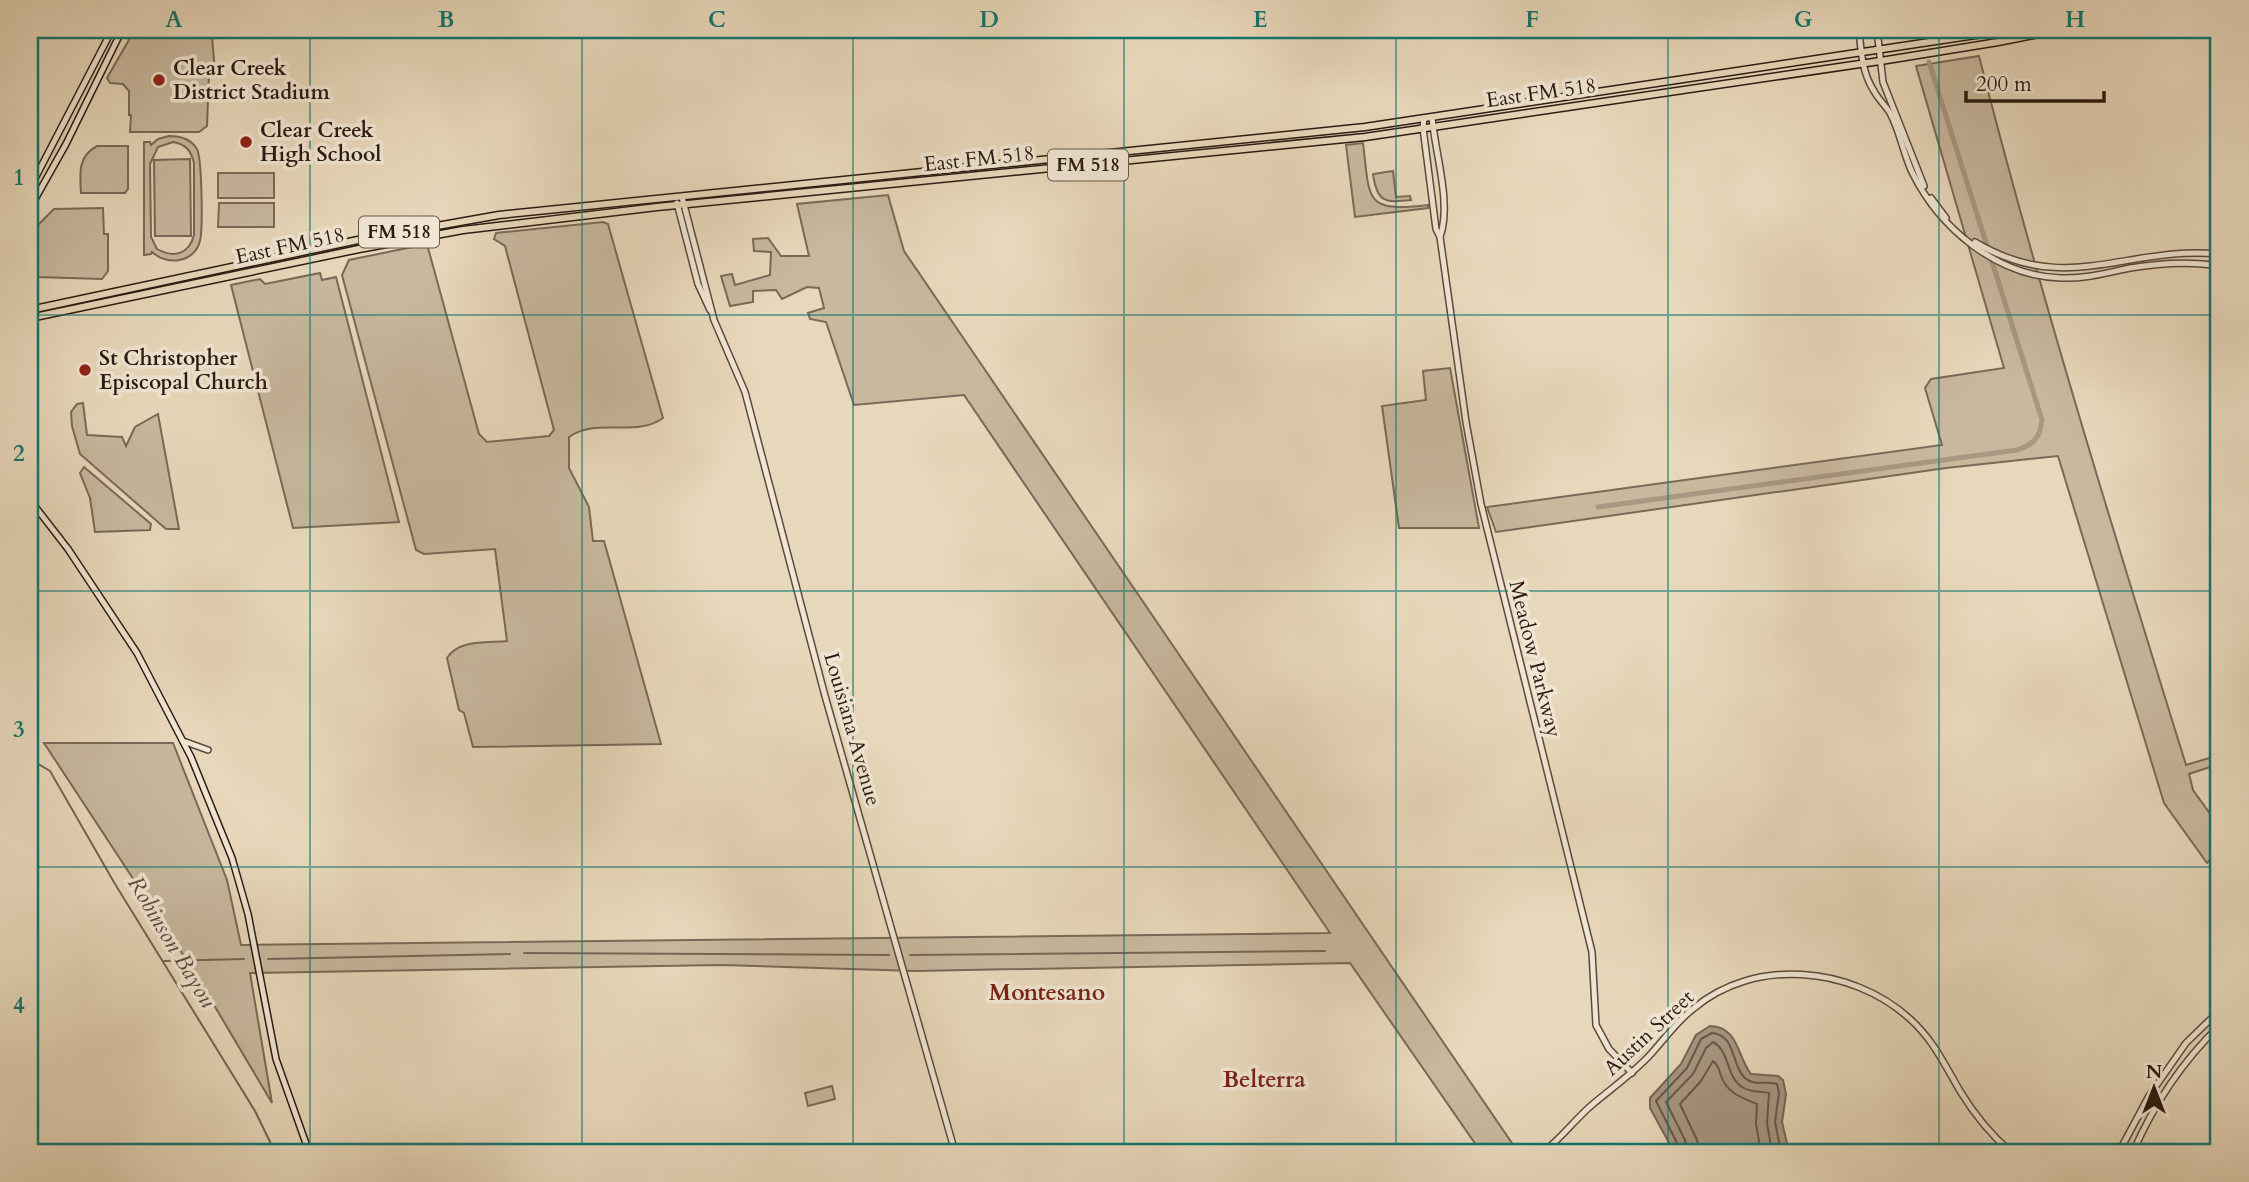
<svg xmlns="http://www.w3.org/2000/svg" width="2249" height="1182" font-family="Cardo,serif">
	<rect width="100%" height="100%" fill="#e8d8bb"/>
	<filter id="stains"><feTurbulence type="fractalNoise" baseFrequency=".00286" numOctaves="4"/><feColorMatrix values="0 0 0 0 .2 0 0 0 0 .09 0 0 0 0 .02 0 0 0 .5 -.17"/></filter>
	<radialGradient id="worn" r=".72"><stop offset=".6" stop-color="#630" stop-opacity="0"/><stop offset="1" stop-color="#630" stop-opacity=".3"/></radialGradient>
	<g fill="#c8b89e" stroke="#7a6958" stroke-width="2" fill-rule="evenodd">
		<polygon points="155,34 173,38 183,34 212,35 215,74 209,73 207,126 199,132 130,132 131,115 129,115 129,91 123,84 110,83 107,78 130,38 154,36"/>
		<path d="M1979,56C2040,295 2113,530 2186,765L2219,755V764L2189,774L2193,790L2219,826V862L2210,860L2207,863L2164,803L2058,456L1946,468L1496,532L1487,507L1942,445L1925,388L1931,379L2004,368L1916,66Z"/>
		<path d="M169,136C180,136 191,139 197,149C202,159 203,229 200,241C194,263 167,266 152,252L151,254L144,255V142H150L151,145L158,139ZM173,142C186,144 191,151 194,163V235C189,255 173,258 157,249L151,237L150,164L158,147Z"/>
		<path d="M1363,143C1370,199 1363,213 1428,205V208L1355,217L1346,145Z"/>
		<path d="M97,146H128V189L125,193H81C80,174 77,157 97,146Z"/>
		<polygon points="190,159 191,236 155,236 154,160"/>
		<path d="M1393,171L1396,197L1410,196L1411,200C1384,203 1377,202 1373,174Z"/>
		<rect x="218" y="173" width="56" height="25"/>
		<polygon points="888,195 904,251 1518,1152 1481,1152 1350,963 915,971 721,965 250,973 272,1103 195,973 44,743 173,743 227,880 241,945 1330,933 964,395 854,405 826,322 810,319 808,313 824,308 819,288 807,287 782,299 776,290 753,291 753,302 730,306 721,276 732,274 735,285 770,275 771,252 754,251 753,239 768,238 781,256 809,256 797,204"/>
		<polygon points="219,203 274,203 274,227 218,227"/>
		<polygon points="103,208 104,234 108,234 108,271 102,279 36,277 35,228 54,209"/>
		<path d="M603,222L608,224L663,418C636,438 596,417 569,437V468L589,507L593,541H604L661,744L473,747L464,713L459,710L447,658C459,639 487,643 507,641L495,549L424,554L416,550L342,275L349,260L427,244L479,434L487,442L549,436L554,430L505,246L494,239L496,233Z"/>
		<polygon points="320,273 322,280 336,277 399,522 293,528 231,285 260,279 265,284"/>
		<polygon points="1450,368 1479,528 1399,528 1382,406 1426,400 1423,371"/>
		<polygon points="83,403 87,435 122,437 126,446 135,427 158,414 179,529 166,529 80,454 72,426 71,412 77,404"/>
		<polygon points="84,467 151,524 150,530 95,532 90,498 80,473"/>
		<polygon points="832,1086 835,1099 808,1106 805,1093"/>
	</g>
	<path fill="#a89782" stroke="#766555" stroke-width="2" d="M1710,1026C1739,1027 1737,1056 1751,1074L1778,1076L1783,1080L1786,1094L1782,1122L1789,1152H1674L1650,1108V1098L1681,1064L1696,1035Z"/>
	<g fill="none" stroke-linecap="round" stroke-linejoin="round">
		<g stroke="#6a584a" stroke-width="2">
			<path d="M1680,1152L1677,1143L1656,1101L1687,1068L1701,1039L1712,1033C1736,1035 1731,1064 1744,1077C1753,1087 1767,1080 1777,1084L1779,1093L1775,1122L1781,1152"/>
			<path d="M1688,1152L1685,1140L1666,1102L1693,1074L1706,1048L1713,1042C1730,1051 1726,1077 1742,1087C1751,1093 1761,1091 1769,1093L1767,1123L1772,1152"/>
			<path d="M1699,1152L1697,1140L1680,1104L1701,1081L1713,1061C1718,1065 1719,1069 1721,1076C1728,1094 1741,1097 1757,1104L1756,1124L1761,1152"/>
		</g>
		<g stroke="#766555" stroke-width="2">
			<polyline points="30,759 50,771 115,884 255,1111 275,1152"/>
			<polyline points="524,953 889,955"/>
			<polyline points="910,955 1325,951"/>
			<polyline points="268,959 510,954"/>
			<polyline points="164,961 244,959"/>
		</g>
		<g stroke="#a89782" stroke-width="5">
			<polyline points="1920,30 1921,34"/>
			<path d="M1598,507L2017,450C2033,445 2040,438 2042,420L1929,62"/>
		</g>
		<defs>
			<g id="tertiary">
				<path d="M1859,30C1861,50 1862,73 1874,91C1878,99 1885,105 1890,113C1900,131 1903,153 1912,172C1940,229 1997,276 2061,278C2084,279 2107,273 2130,268C2160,263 2189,261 2219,266"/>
				<polyline points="1877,30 1883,82 1924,186"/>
				<path d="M1432,117C1435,153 1452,204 1440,237"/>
				<polyline points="1424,118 1423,128 1436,229 1440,237 1466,422 1481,504 1592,952 1596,1025 1609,1049 1632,1073"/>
				<polyline points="682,197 714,320 745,392 825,696 955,1152"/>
				<polyline points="1931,198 1946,218"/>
				<polyline points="677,203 698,284 710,310"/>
				<path d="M1975,242C2066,297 2128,245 2219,254"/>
				<polyline points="183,741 208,750"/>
				<path d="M1543,1152C1562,1138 1575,1119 1593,1104C1612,1088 1632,1074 1649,1056C1664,1040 1676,1022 1693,1009C1754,957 1851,966 1909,1018C1932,1038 1945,1065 1960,1091C1974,1114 1991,1135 2011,1152"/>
				<polyline points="2119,1152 2149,1096 2186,1043 2219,1011"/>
				<path d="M2133,1152C2153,1106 2183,1061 2219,1026"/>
			</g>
			<g id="secondary">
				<polyline points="30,188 112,30"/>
				<polyline points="30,208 66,144 122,30"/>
				<polyline points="30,500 68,549 137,653 191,757 232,858 248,914 276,1059 309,1152"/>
			</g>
			<g id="primary">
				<polyline points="30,310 358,240 499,215 1365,127 2009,30"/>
				<polyline points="30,318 359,249 463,230 657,207 1365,137 1887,60 1998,42 2059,30"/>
			</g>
		</defs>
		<use href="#tertiary" stroke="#5a4a3c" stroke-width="8"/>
		<use href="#secondary" stroke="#2b1a12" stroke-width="8"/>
		<use href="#primary" stroke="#2b1a12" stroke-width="9"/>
		<use href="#tertiary" stroke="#f0e6d3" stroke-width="5"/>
		<use href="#secondary" stroke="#f0e6d3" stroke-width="5"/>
		<use href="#primary" stroke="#e8d8bb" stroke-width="6"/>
	</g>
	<path fill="none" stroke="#0f766e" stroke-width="2" stroke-opacity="0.55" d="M310,30V1152M582,30V1152M853,30V1152M1124,30V1152M1396,30V1152M1668,30V1152M1939,30V1152M30,315H2219M30,591H2219M30,867H2219"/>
	<g fill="#8f2418" stroke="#f0e6d3" stroke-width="2.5">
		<circle cx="159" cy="80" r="7"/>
		<circle cx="246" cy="142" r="7"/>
		<circle cx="85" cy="370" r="7"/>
	</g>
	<g text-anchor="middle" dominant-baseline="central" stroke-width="7" stroke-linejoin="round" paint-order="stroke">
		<g fill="#f0e6d3" stroke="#66574c" stroke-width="2">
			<rect x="1048" y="149.5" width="80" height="31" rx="5"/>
			<rect x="359" y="216.5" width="80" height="31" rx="5"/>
		</g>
		<g font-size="19" font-weight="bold" fill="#2b1a12">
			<text x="1088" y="165">FM 518</text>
			<text x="399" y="232">FM 518</text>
		</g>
		<g font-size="21" font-weight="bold" fill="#2b1a12" stroke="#f0e6d3" text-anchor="start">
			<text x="173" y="68">Clear Creek<tspan x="173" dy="24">District Stadium</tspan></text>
			<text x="260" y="130">Clear Creek<tspan x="260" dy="24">High School</tspan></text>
			<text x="99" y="358">St Christopher<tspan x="99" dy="24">Episcopal Church</tspan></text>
		</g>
		<g font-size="21" fill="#2b1a12" stroke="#f0e6d3">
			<text transform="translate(1541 93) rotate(-8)">East FM 518</text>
			<text transform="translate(979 159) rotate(-6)">East FM 518</text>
			<text transform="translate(290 246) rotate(-12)">East FM 518</text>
			<text transform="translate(1535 659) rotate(76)">Meadow Parkway</text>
			<text transform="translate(852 729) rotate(74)">Louisiana Avenue</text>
			<text transform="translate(1649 1033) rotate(-43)">Austin Street</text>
		</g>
		<g font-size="23" font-style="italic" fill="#5d4c3f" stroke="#f0e6d3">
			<text transform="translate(172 942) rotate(59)">Robinson Bayou</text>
		</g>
		<g font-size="23" font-weight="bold" fill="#7a1f14" stroke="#f0e6d3">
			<text x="1047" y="992">Montesano</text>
			<text x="1264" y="1079">Belterra</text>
		</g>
	</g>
	<rect width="2249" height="1182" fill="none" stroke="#e8d8bb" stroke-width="77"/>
	<g transform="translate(2154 1088)" stroke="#f0e6d3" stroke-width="5" paint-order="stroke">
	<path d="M0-5L12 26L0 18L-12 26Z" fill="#2b1a12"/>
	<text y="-10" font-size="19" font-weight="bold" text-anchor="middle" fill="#2b1a12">N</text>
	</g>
	<path d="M1966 91v10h138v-10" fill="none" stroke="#2b1a12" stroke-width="3.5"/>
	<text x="1976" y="91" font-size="21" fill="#2b1a12" stroke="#f0e6d3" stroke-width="5" paint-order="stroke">200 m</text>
	<rect x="38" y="38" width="2172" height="1106" fill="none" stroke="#0f766e" stroke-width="2.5"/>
	<g font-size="23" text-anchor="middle" font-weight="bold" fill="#0f766e">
		<text x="174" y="27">A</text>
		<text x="446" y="27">B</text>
		<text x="717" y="27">C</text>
		<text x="989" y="27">D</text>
		<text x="1260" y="27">E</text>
		<text x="1532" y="27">F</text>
		<text x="1803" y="27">G</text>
		<text x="2075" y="27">H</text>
		<text x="19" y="185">1</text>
		<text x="19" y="461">2</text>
		<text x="19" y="737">3</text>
		<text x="19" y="1013">4</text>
	</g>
	<rect width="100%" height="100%" filter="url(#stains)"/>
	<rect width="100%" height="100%" fill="url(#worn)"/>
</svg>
